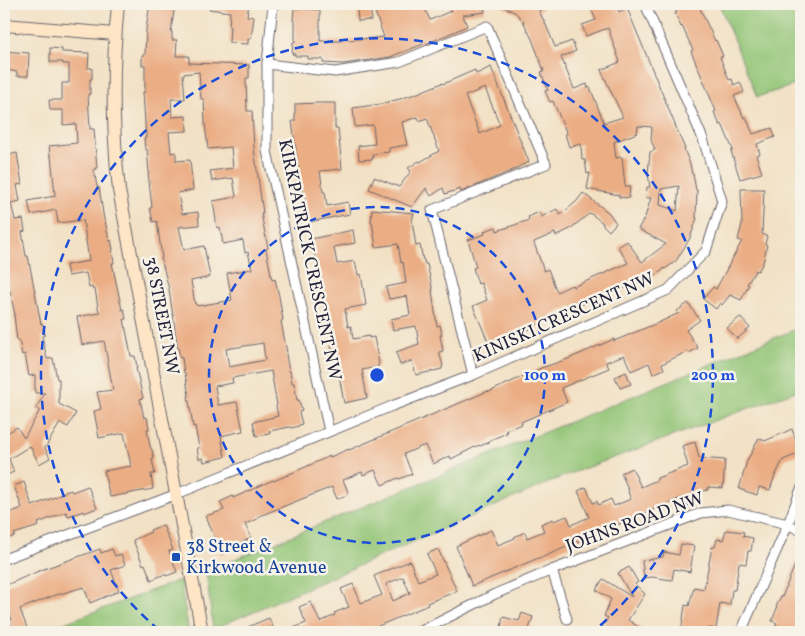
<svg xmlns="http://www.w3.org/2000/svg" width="805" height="636" font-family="Vollkorn,serif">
	<rect width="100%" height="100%" fill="#f7f3e8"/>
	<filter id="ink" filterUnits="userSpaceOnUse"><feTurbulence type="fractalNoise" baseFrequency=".02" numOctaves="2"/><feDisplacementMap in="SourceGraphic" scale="10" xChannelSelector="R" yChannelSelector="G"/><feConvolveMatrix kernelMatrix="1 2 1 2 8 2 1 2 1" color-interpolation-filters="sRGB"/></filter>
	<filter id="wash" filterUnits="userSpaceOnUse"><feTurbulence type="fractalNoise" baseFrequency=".0096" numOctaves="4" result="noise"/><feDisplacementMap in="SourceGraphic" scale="20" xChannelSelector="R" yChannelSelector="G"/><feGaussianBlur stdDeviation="1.12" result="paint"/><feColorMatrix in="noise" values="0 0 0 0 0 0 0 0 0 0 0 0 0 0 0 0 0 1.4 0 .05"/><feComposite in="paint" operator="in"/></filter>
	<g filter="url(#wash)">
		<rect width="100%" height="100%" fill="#f2e1c5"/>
		<g fill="#90c373" stroke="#597257">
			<polygon points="719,4 801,4 801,83 757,97"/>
			<polygon points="801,327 801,389 564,476 213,629 206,571"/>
			<polygon points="180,580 189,632 40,632"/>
		</g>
		<g id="blocks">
			<g fill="#ebad84" fill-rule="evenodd">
				<path d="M150,4H175L171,32H172V40H177L176,56H189V63L249,65V78H246L247,111H252L254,148L263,213H261L268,248L266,249L272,280L275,279L279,296L283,320L281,321L287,353L286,354L289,371H290L292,383H294L297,400H299L302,411L299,412L302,424L299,425V426L291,428L290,427L269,431L270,434L256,436L253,422L278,416L276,406L277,405L271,371L232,378L233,383L215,386L218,405L237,402L243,431L221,436L225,457L204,462L203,458L199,459L197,448H199L195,426L193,427L191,413L188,396H189L185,373H184L182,358H180L177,343L169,289L161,258H162L157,221L153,222L150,208L152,207L148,173H149L147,149H145L144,138H146L143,92H145V65H142V55H145L146,29ZM199,72L201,99H204L205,124L208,149L231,147L233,168L210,171L212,181L233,178L236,197L213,201L217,228L220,227L223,244L243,240L245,253L248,252L252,269L227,273L232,300L197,306L196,304H195L191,281L210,277L204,246L184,250L179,227L199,225L198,212L182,214L178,193L193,190L190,160L176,161V152L171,153L169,132L187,131L186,116L172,117L171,99H185L183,74ZM263,343L265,360L229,367L226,349Z"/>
				<polygon points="209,4 249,4 247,16 254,17 251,39 248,39 248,44 229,43 230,27 229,27 230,12 209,9"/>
				<polygon points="391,4 423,4 430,20 451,11 448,4 484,4 485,12 463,15 467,26 426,44 426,43 390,57 343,64 323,63 323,59 308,59 308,56 295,56 295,54 292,54 293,42 295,42 295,21 293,21 294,8 320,10 320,41 338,41 384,37 375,12 392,6"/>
				<path d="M498,4H548L539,11L546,25L555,47L572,41L576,51L561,57L574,89L587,84L588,88L590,87L604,123L623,117L601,70L620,62L608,28L586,36L582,25L596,20L589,4H615L619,12L627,8L685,149H684L690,164L692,174H693L696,190H697L696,218H697L690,238L676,261L665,269L664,268V269L655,276V275L644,281L606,295L573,308L572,306L550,316L552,318L530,328V329L520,333L519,330L489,344L473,306L487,300L481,283L478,284L473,268L476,267L468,240L485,234L484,231L496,227L497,231L529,220L528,217L539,212L541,217L557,209L560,215L576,202L583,193L609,213L616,223L609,231L602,224L603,223L590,213L570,229L556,236L555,233L534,242V243L544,271L548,269L557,292L572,285L573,287L628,263L618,247L627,241L642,262L666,244L638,229L645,217L651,198H646L647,187H650L648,173L650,152L655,150L651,140L652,127L638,126L637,133L614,142L616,158L622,157L625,186H630L629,198L619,197V195L587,189L590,173L587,174L585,160H582L581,144L569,147L565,134H567L553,101L550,102L545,91L548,90L541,72L544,71L532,39L523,21L516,13ZM679,186L677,211L660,205L661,189Z"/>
				<polygon points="673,4 698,4 715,41 716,40 723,56 720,57 729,80 732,79 734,85 740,82 744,92 734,96 744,118 746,117 753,134 772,128 775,137 757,144 760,154 756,155 762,173 740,179 731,151 733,150 722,124 720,125 714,112 716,111 691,51 693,50 682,26 681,27 675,13 677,13"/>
				<polygon points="370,7 372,20 358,21 357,8"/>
				<polygon points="50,48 62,49 62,52 89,53 88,68 92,68 92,79 90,79 90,94 88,94 89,112 90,129 94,129 97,169 94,169 97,187 99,187 104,220 105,220 109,241 111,240 113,250 112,250 114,263 112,263 122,310 124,309 126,319 124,319 131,356 135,356 137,368 136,368 143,398 140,399 144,418 147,417 149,429 147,429 150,446 152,450 154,459 152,459 155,474 151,474 153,489 110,497 106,481 104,471 131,466 124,433 99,438 94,411 101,409 97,392 113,390 104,341 82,345 77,317 99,313 95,289 93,290 92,287 89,288 86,273 68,276 66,265 89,261 83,220 58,223 56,210 31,215 28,201 55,196 55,194 51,156 50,156 49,146 77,143 76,124 63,125 63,110 50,110 49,100 62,100 62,83 69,83 69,64 63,64 63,62 50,62"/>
				<polygon points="4,51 29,53 28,76 17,76 17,72 6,70 6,67 4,67"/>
				<path d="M491,67L529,162L518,167V168L461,192L460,189L445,194L443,188L431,196L426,188L412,207L369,189L374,177L399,187L411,171L408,168L419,161L420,162L439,151L427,118L419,121L418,117L402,122L407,145L389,148V152L373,154V159L359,160L358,146L375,144L373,125L355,127L353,108L388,103L387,102L400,99L418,93L442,83L443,84L475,70L476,74ZM485,88L500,125L480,134L465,96Z"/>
				<polygon points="318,103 335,103 335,128 338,128 342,169 320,171 323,192 325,192 327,206 348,202 350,214 309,222 308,221 306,211 307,210 304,192 302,192 300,181 292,121 295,121 295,104"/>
				<polygon points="17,153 22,184 17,185 20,201 11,203 15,220 23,219 25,231 22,232 26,256 28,256 41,324 43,324 45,335 42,336 47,359 53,358 57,379 59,379 59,404 76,413 68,427 60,423 45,448 50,458 39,464 30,446 9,459 14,472 4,476 4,435 17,427 24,438 40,410 36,408 45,393 35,393 35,375 29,376 25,354 22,355 19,340 17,341 14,315 15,315 10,291 9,291 6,272 4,272 4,156"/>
				<polygon points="741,189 764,189 762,234 767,236 765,244 767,245 763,263 758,271 756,270 747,284 749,285 741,300 730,295 722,305 720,303 716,309 703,299 713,287 716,289 742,241 738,240 742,224"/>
				<polygon points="372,209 414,213 412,221 416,246 420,245 423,260 424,260 425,264 427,264 433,291 432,291 437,326 440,325 442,335 440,335 443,351 439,352 443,366 442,367 442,369 416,375 412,361 400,365 396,352 419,344 416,326 393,330 391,319 410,315 407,296 389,299 386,287 406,283 403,262 401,263 398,244 376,247 372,222 371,222"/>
				<polygon points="353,230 355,243 334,247 337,264 355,261 358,275 361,274 366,305 345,309 348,327 351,326 353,339 369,336 369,338 374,337 379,364 378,365 378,367 362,370 367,398 344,403 335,353 333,354 331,345 333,345 329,323 327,322 323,301 324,301 321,284 322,284 311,239"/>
				<polygon points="688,303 700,320 686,330 698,348 689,353 688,351 662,364 664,369 653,374 649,363 631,371 624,355 606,362 609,368 561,388 567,402 521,422 522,424 506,430 507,433 490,440 490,442 480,446 479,445 451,459 450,456 433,464 425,445 404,454 412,474 399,479 398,478 382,485 375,470 363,475 362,472 343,480 349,494 337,499 332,487 257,517 258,519 245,524 251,538 234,546 235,549 221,554 206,516 224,510 220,502 233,496 233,498 273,480 274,481 292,473 330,456 330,457 349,449 349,450 488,391 489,392 541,368 568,359 614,339 614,341 660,322 679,313 677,311"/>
				<polygon points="740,317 750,328 737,339 727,328"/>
				<polygon points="626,372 631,384 620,388 615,377"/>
				<polygon points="792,429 800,453 783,460 774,478 770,490 759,487 757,495 739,489 747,461 759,438 765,441"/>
				<polygon points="695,442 699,458 725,460 723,488 708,487 708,490 692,493 692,495 682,499 681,498 574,543 573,544 541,558 541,557 472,586 456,546 491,530 498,545 515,538 514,537 525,532 527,538 544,531 541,524 553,519 554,521 567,516 571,525 589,517 578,491 586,487 593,503 597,501 598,505 611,499 614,506 631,499 628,492 629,491 621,473 632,468 641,487 657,480 657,478 688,466 682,446"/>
				<polygon points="24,482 32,506 60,495 60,494 71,490 72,492 88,486 97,508 84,513 84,511 68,516 66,512 38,523 39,526 14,534 15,536 4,540 4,515 22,508 14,486"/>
				<polygon points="163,525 173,550 169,551 177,572 166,576 165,574 151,580 145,564 143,565 133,540 151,532 150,530"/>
				<polygon points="726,530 744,532 743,536 753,538 751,551 748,551 746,564 739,563 735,590 732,590 730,605 720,603 716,629 709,628 708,632 681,632 685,605 689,606 694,587 704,589 712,547 715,547 717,539 723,540"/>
				<polygon points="681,544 694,546 690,572 674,569 672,580 652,577 644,578 642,561 663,557 664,552 679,555"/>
				<polygon points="100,549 101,553 112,549 115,556 121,554 125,565 111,570 119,591 90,603 84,587 53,596 35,603 20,609 27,628 14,632 9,620 12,620 4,599 4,586 41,570"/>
				<path d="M438,549L457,591L427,603L428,605L364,632H283L306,623L299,607L311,602L320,622L335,615L334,613L349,607L341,589L353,584L361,603L382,595L374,576L410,561L418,581L436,574L427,554ZM403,577L410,593L393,601L386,584Z"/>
				<polygon points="801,550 801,625 798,632 773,632 777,623 772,621 777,608 776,607 781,596 782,597"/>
				<polygon points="629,567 638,582 635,584 645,594 628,620 646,632 599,632 608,618 604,616 611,599 596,590 603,579 632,597 618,573"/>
				<polygon points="522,613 533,617 528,632 500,632 503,617 519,621"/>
				<polygon points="269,618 275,632 236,632"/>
			</g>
		</g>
	</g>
	<g filter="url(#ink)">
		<use href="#blocks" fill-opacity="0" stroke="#6b656b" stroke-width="1"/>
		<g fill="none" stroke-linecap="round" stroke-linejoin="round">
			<defs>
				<g id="street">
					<polyline points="273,4 267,64 267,151 329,431"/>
					<polyline points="267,64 335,72 399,62 487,26 546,164 432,210 473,375"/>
					<polyline points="4,559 177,494 392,406 473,375 668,290 706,251 722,201 703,139 645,4"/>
					<polyline points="552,570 567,619"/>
					<polyline points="419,632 495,594 552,570 701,513 728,510 788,524 801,531"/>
					<polyline points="741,632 788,524 801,489"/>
				</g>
				<g id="secondary">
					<path d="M118,4C112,66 112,127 119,190L202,632"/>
					<polyline points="4,25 115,34"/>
				</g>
			</defs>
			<use href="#street" stroke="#6b656b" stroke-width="11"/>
			<use href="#secondary" stroke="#6b656b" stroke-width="14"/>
			<use href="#street" stroke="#fff" stroke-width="9"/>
			<use href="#secondary" stroke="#fde5c5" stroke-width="12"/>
		</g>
	</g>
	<g fill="none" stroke="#1d4ed8" stroke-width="2.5" stroke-dasharray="9 6">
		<circle cx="377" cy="375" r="168"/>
		<path d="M159 630A336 336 0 1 1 595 630"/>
	</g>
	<rect fill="#1a4fb4" stroke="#f7f3e8" stroke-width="2" x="171" y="552" width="10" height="10" rx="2.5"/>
	<g text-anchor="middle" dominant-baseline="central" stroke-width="5" stroke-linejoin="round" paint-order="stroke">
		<g font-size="18" fill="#22223b" stroke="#f7f3e8">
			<text transform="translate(309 260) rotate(78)">KIRKPATRICK CRESCENT NW</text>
			<text transform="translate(161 316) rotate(79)">38 STREET NW</text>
			<text transform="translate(564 318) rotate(-24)">KINISKI CRESCENT NW</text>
			<text transform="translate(635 523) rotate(-20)">JOHNS ROAD NW</text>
		</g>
		<g font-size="18" fill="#164399" stroke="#f7f3e8" text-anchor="start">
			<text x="186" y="547">38 Street &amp;<tspan x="186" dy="21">Kirkwood Avenue</tspan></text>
		</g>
	</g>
	<circle cx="377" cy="375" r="8" fill="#1d4ed8" stroke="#f7f3e8" stroke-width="2.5"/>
	<g font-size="15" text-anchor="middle" font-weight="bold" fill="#1d4ed8" stroke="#f7f3e8" stroke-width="5" stroke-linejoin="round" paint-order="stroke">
		<text x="545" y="380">100 m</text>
		<text x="713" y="380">200 m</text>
	</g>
	<rect width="805" height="636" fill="none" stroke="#f7f3e8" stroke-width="20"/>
</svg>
